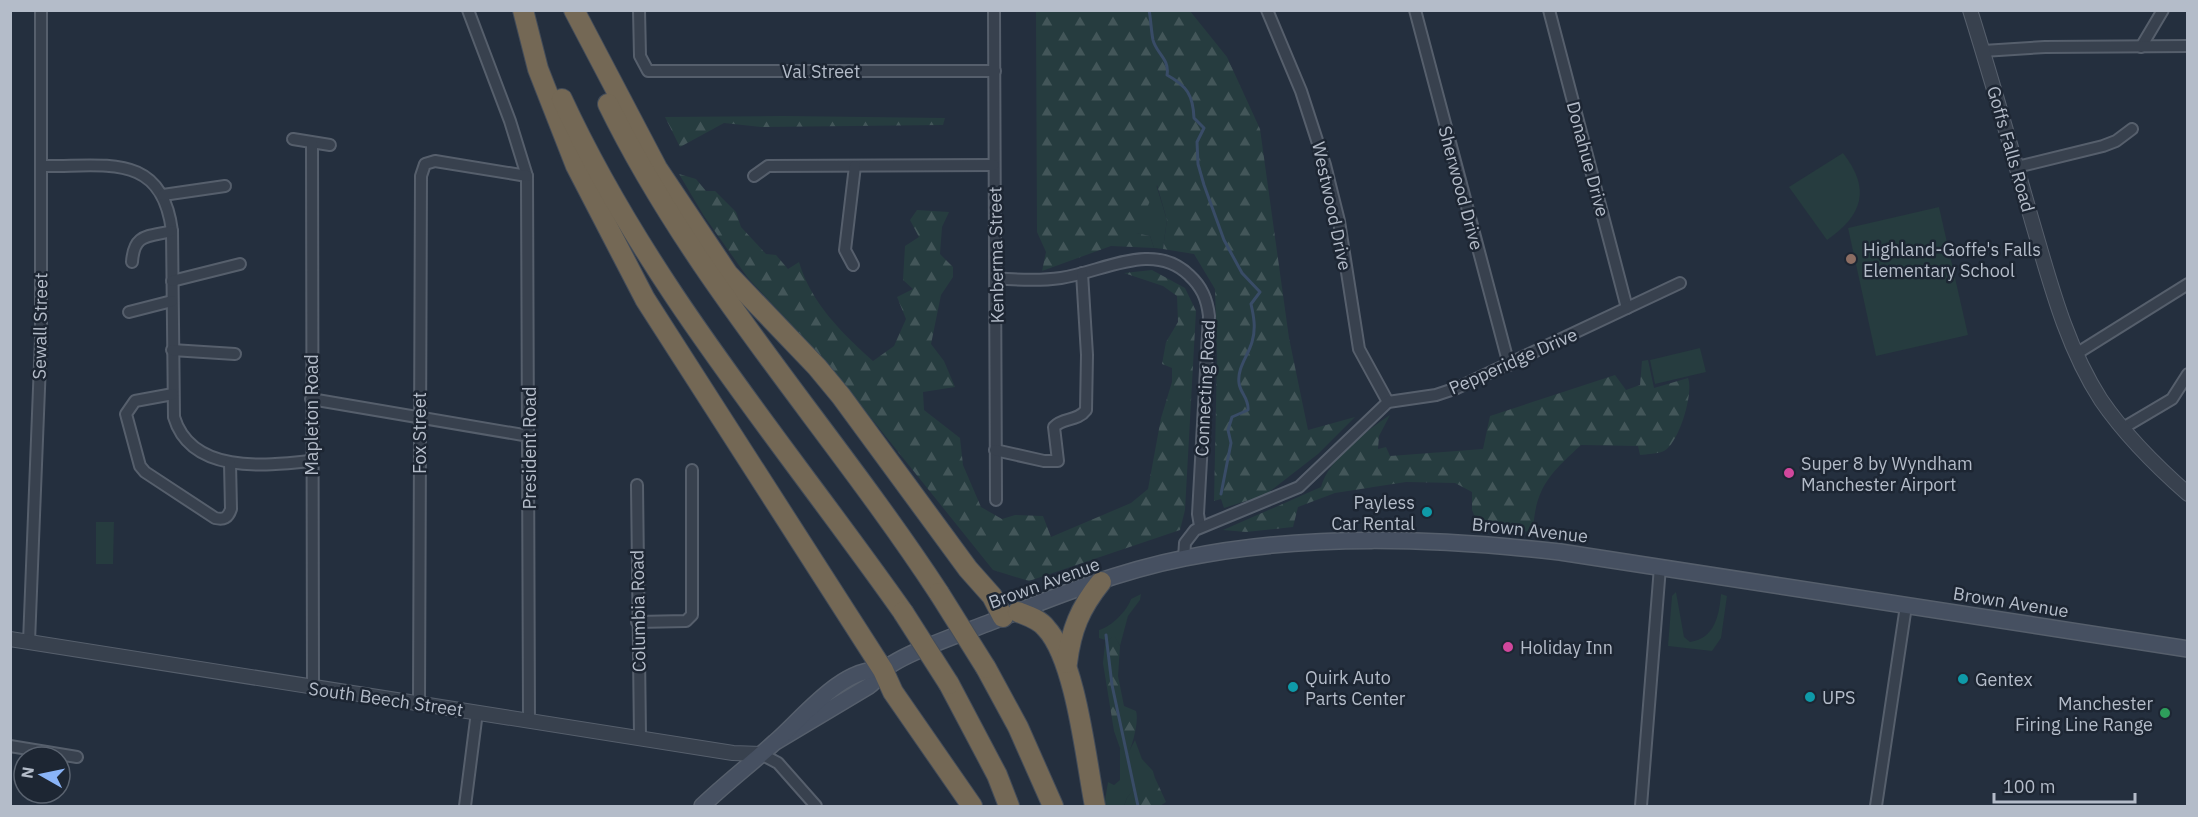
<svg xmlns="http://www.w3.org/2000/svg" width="2198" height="817" font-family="'IBM Plex Sans',sans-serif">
	<defs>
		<pattern id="forest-firs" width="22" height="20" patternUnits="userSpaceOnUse" patternTransform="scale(1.5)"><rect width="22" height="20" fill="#263c3f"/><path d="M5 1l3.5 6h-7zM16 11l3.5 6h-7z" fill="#435659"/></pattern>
	</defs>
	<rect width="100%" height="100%" fill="#242f3e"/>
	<g fill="#263c3f">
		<path d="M1843,153C1871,189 1863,215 1827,240L1789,187Z"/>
		<polygon points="1156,184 1167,220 1163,249 1154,248 1150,236 1135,233"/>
		<polygon points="1939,207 1968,335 1876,356 1848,228"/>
		<polygon points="1700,348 1706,372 1655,384 1650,360"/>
		<polygon points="96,522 114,522 113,564 96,564"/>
		<path d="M1676,592L1684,637L1690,642C1715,638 1719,616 1721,594L1727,596L1721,638L1712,651L1668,646L1672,596Z"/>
		<path d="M1141,594L1140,600L1128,616L1120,646L1114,636L1105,644V640L1099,638V630C1111,627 1127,611 1131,599Z"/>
		<polygon points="1135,740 1142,759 1153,771 1155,778 1143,779 1127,798 1124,806 1104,806 1108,782 1114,785 1120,780 1120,748 1128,753"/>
	</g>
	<g fill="url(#forest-firs)">
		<polygon points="1036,11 1190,11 1227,57 1260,129 1289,338 1308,430 1355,417 1318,454 1265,495 1224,508 1221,499 1214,501 1217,356 1215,289 1194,254 1163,249 1167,220 1157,185 1136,233 1150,236 1154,248 1111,246 1042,271 1046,252 1037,232"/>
		<polygon points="783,116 945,118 943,125 761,127 724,123 680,147 665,117"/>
		<path d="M679,174L696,179L706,191H715L736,212L741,227L766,254L776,255L788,269L799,262C811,303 842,333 873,361L894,346L906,319L897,297L913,289L903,280L905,246L919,237L910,220L917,210L949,212L942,227L940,254L953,267V277L941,295L931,344L944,361L955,387L923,392L924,410L960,438L963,465L981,507L1002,519L1015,515L1043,516L1051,537L1131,503L1148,489L1161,418L1172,382V368L1162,364L1166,342L1178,322L1177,296L1163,286L1124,273L1152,270L1185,288L1196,311L1185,510L1180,530L1029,581L993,570L826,362L748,278L704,216Z"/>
		<path d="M1648,360L1654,388L1688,378C1694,393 1679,443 1664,451C1658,454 1647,454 1640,455L1638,446L1581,445C1550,474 1535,487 1533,532L1479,527L1472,510V492L1455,483L1406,482L1335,493L1298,507L1293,527L1246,532L1223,530L1321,487C1328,460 1367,430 1390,415L1379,436L1378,449L1386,447L1390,456L1483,449L1490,416L1615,375L1626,390L1640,385L1642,361Z"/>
		<path d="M1114,635L1120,646L1118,676L1124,706L1136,711C1139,721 1133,744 1128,754L1120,748L1114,731L1103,663L1105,644Z"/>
		<polygon points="1143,778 1155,778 1166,802 1160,806 1124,806 1127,798"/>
	</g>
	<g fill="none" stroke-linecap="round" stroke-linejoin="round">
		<g stroke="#394c67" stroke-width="3">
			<path d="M1149,10C1151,20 1151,30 1153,40C1156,53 1170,59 1167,75C1187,86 1193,95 1194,118L1204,128L1197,142L1198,164L1204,185L1224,240L1242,273L1260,292L1251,304C1254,317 1256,329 1252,342C1248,356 1237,368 1239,383C1240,393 1249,398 1248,410L1232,417L1228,430L1231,443L1221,494"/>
			<polyline points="1106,635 1112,685 1138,806"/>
		</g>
		<defs>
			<g id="minor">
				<polyline points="468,10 510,121 527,176 529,720"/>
				<polyline points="639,10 640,56 648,71 995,71"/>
				<polyline points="994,10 996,500"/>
				<polyline points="1267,10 1301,91 1325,165 1339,221 1359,349 1388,402"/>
				<polyline points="1415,10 1509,365"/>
				<polyline points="1549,10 1627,308"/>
				<polyline points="2141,47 2163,10"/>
				<polyline points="1983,51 2045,47 2188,46"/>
				<polyline points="293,139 330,145"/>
				<polyline points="312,143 313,688"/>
				<path d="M42,166C105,167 162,151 172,231L174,417C191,474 264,466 310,461"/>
				<polyline points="2017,167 2103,146 2116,141 2132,129"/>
				<polyline points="754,176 768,166 994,165"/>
				<polyline points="163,195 225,186"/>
				<path d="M132,262C134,233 148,237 172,231"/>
				<polyline points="853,265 845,250 855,166"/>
				<path d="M996,278C1018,280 1040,281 1061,278C1103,272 1153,240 1189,275C1202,287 1207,299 1209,316L1198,514L1200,526"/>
				<polyline points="172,281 240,264"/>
				<polyline points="129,312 172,301"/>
				<polyline points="172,350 235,354"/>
				<polyline points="2076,354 2188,284"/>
				<path d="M173,394L135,401L126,414L140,466L145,472L215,518C224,520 228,518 231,509L230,463"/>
				<polyline points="311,399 529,436"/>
				<polyline points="2123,428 2172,399 2188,374"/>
				<path d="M995,450L1044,461H1058L1054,427C1063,417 1077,422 1086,410L1087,355L1082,273"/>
				<polyline points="637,485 640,737"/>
				<polyline points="1184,558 1185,543 1195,530 1299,487 1388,402 1436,395 1457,388 1680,283"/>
				<polyline points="637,622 686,621 692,615 692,470"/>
				<polyline points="29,642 41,338 41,10"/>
				<polyline points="419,704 421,176 425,164 435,161 527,176"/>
				<polyline points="10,746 77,757"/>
				<polyline points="761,754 778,763 816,806"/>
				<polyline points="465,806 477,712"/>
				<polyline points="1641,806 1660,567"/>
				<polyline points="1876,806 1906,606"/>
			</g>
			<g id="tertiary">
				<path d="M1970,10C1992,80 2012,151 2032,221C2050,282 2066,346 2101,400C2125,435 2156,466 2188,494"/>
				<polyline points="10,639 733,753 761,754"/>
			</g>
			<g id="secondary">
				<path d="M777,741L869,686C876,681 878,675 884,670C901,654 966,632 991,622C1053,597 1119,571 1185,558C1307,533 1436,538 1560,552L2188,649"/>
				<path d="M702,806C725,784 751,764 775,742C803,718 842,666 883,670"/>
			</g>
			<g id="motorway">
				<polyline points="523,10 538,69 576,166 645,299 883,670 893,692 972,806"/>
				<polyline points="574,10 657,168 728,274 817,367 841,396 968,569 992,596 1003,617"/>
				<path d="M562,99C649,287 784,443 903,612"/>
				<path d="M608,104C695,282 831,428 939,593"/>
				<path d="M1018,612C1028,616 1039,619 1046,628C1076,660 1086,761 1095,806"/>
				<path d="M1067,663C1071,630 1080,608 1101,582"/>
				<polyline points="986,668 1018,727 1053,806"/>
				<polyline points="949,684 997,775 1009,806"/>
			</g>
		</defs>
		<use href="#minor" stroke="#565f6c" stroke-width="14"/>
		<use href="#tertiary" stroke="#565f6c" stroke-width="16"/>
		<use href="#secondary" stroke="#565f6c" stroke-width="18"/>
		<use href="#motorway" stroke="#434c59" stroke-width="22"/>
		<use href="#minor" stroke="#38414e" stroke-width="10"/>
		<use href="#tertiary" stroke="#38414e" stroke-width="14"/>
		<use href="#secondary" stroke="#465061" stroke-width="15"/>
		<use href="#motorway" stroke="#746855" stroke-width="20"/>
		<defs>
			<g id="motorway-bridge">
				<polyline points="939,593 986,668"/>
				<polyline points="903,612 949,684"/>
			</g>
		</defs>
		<use href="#motorway-bridge" stroke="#434c59" stroke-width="22" stroke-linecap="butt"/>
		<use href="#motorway-bridge" stroke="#746855" stroke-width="20"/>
	</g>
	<circle fill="#8d6e63" stroke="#1d2633" stroke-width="2" cx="1851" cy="259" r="6"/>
	<g fill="#d1479c" stroke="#1d2633" stroke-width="2">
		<circle cx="1789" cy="473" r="6"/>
		<circle cx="1508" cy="647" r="6"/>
	</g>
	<g fill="#0f9aa8" stroke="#1d2633" stroke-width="2">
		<circle cx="1427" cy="512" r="6"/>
		<circle cx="1963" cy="679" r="6"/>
		<circle cx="1293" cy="687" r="6"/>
		<circle cx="1810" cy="697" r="6"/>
	</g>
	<circle fill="#2e9e5b" stroke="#1d2633" stroke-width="2" cx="2165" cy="713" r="6"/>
	<g text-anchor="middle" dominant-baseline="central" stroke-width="5" stroke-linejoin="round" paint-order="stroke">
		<g font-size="18" fill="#b4bcc9" stroke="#1d2633">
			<text x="821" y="71">Val Street</text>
			<text transform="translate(2011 149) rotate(74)">Goffs Falls Road</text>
			<text transform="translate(1588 159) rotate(75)">Donahue Drive</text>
			<text transform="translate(1461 188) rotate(75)">Sherwood Drive</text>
			<text transform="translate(1332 206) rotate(78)">Westwood Drive</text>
			<text transform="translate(996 255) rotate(-91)">Kenberma Street</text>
			<text transform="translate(40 326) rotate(-89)">Sewall Street</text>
			<text transform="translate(1513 361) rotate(-24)">Pepperidge Drive</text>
			<text transform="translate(1205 388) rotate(-87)">Connecting Road</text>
			<text transform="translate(311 415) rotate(-90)">Mapleton Road</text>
			<text transform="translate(419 433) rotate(-90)">Fox Street</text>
			<text transform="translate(529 448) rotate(-90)">President Road</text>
			<text transform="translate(1530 530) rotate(6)">Brown Avenue</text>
			<text transform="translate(1044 583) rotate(-20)">Brown Avenue</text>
			<text transform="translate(2011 602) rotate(9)">Brown Avenue</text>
			<text transform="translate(638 611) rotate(-91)">Columbia Road</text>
			<text transform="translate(386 699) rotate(8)">South Beech Street</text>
		</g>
		<g font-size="18" fill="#b4bcc9" stroke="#1d2633" text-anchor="start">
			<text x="1863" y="249">Highland-Goffe's Falls<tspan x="1863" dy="21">Elementary School</tspan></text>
			<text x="1801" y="463">Super 8 by Wyndham<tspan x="1801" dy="21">Manchester Airport</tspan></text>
			<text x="1415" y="502" text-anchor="end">Payless<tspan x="1415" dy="21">Car Rental</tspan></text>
			<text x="1520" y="647">Holiday Inn</text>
			<text x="1305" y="677">Quirk Auto<tspan x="1305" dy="21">Parts Center</tspan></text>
			<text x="1975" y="679">Gentex</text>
			<text x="1822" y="697">UPS</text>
			<text x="2153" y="703" text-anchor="end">Manchester<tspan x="2153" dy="21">Firing Line Range</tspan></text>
		</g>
	</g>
	<rect width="2198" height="817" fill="none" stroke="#b4bcc9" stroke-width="24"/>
	<g transform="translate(42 775) rotate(279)"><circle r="28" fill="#1d2633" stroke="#59626f" stroke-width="1.5"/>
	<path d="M0-4.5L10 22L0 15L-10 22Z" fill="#8ab4f8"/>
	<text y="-9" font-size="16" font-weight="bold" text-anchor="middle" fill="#b4bcc9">N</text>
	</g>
	<path d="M1994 793v9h141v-9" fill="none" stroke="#b4bcc9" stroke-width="3"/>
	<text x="2003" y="793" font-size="18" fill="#b4bcc9" stroke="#1d2633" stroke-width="4.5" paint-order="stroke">100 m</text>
</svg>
